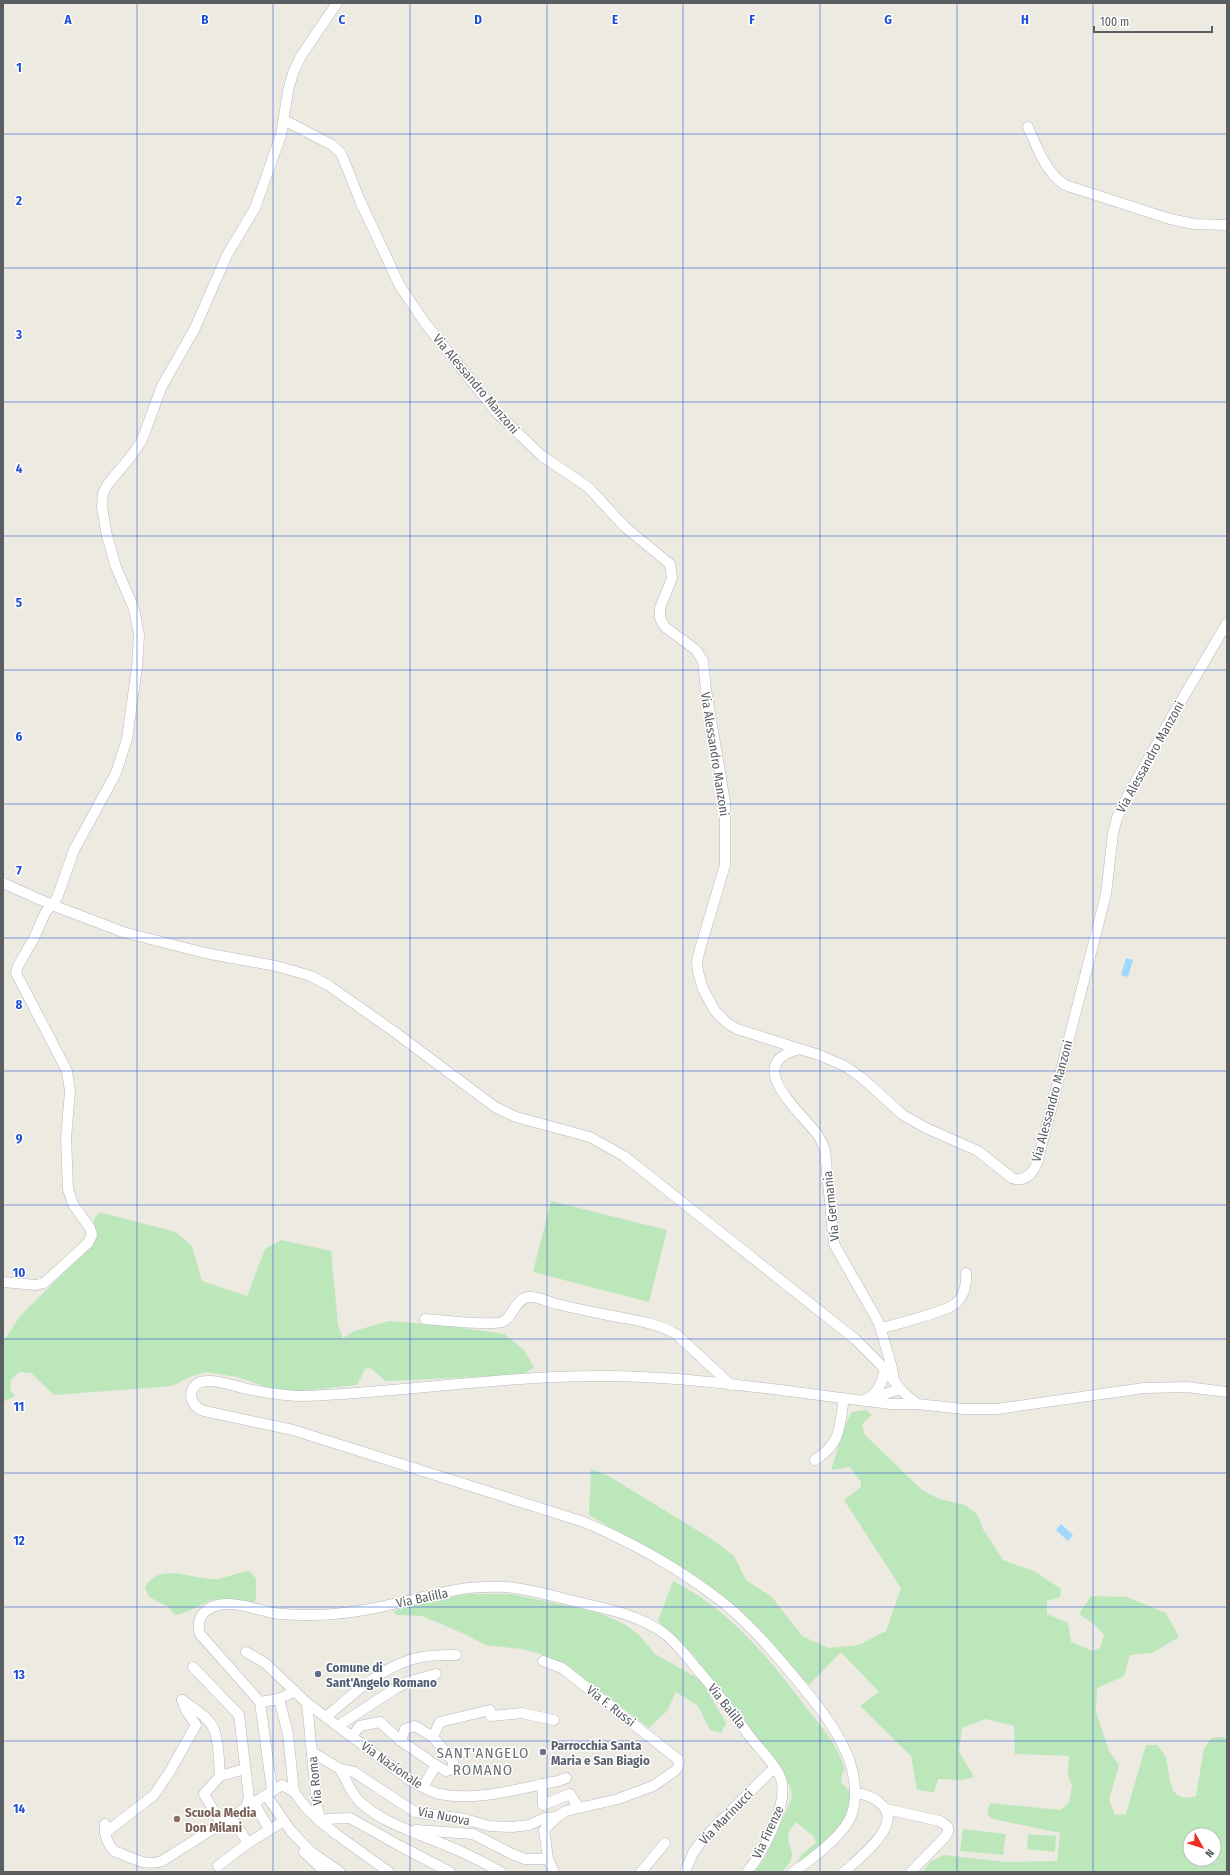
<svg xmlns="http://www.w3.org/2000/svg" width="1230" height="1875" font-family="'Fira Sans Condensed',sans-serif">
	<rect width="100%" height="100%" fill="#edeae1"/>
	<g fill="#bce7bb" fill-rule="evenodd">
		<polygon points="551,1201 667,1230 649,1302 533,1272"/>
		<polygon points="99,1212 176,1232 192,1246 202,1281 247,1296 265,1249 281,1240 331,1251 338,1325 343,1338 354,1331 389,1321 450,1326 504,1334 524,1350 534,1367 523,1375 386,1381 370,1368 365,1369 357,1385 284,1393 237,1377 207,1372 192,1376 172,1386 54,1395 31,1373 19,1372 11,1380 10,1391 15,1396 3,1402 3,1342 20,1316 92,1245 94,1220"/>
		<path d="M866,1410L872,1415L865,1421L862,1426L865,1435L922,1490L939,1499L965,1505L977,1514L983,1529L1003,1560L1036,1572L1061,1589L1060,1597L1047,1601V1614L1068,1623L1071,1642L1093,1651L1100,1648L1104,1635L1094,1624L1079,1614L1091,1596L1127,1597L1166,1613L1179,1637L1152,1653L1130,1655L1124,1676L1097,1688L1096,1712L1109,1751L1119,1765L1109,1800L1115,1815L1126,1814L1146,1745H1157C1160,1749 1164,1753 1166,1758C1171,1776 1167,1805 1196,1796L1204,1748L1212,1738L1223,1737L1227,1739V1872H923L930,1862L944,1855L1005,1862L1057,1861L1060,1833L993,1819L988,1815V1808L991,1803L1060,1810L1069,1803L1072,1785L1068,1775L1069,1756L1015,1754L1014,1726L986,1719L962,1728L959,1751L974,1777L963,1780L938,1779L934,1792L917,1790L911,1756L860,1706L879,1692L841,1652L809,1685L748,1621L677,1565L589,1515L591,1469L607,1475L713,1540L734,1556L746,1580L772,1597L802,1636L828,1648L859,1645L886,1631L901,1588L844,1500L861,1487V1482L850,1467L831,1470C838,1451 841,1430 852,1412ZM1190,1835H1214V1859H1190Z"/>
		<path d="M249,1571L256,1578V1600L251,1604C237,1599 221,1596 207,1602C196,1607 188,1613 175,1615L167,1606L149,1597L145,1587C162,1560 192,1581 216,1579C227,1578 238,1572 249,1571Z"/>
		<path d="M673,1581C729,1609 768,1657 805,1706C821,1726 838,1745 845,1770L842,1774L841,1782L851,1792C853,1828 820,1847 795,1868L801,1855L816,1843L814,1837L796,1822C794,1826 790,1829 789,1833C785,1849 802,1852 782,1872H755L765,1857L792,1798L791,1789L784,1775L693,1654L658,1621Z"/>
		<polygon points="469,1594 511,1594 597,1612 626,1625 640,1636 655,1654 701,1680 726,1723 721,1733 710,1730 698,1706 676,1692 667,1711 649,1728 585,1679 564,1666 540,1654 522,1649 485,1645 467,1635 422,1616 397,1615 393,1612 407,1604"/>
		<polygon points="963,1829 1006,1834 1003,1855 960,1851"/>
		<polygon points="1028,1834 1056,1836 1055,1852 1027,1849"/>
	</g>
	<g fill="#9fd8ff">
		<polygon points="1126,958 1133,960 1128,977 1121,975"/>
		<polygon points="1061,1524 1073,1535 1068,1541 1056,1530"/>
	</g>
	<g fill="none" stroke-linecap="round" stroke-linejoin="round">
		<defs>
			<g id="minor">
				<path d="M284,120L332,145L341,153L361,203L400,286L425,323L498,414L542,456L588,487L625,527L670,564L672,578L660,608V618L665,627L696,650L703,661L706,690L725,802V865L700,949L697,961L698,972L703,989L715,1011L727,1023L737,1029L819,1055L845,1066L862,1078L903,1115L926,1128L978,1151L1012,1178C1026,1183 1034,1172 1038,1160L1106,894L1113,833L1117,818L1127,797L1174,713L1227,623"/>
				<path d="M1028,127C1037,147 1046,173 1065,185L1170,219L1194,224L1227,225"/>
				<polyline points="3,883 52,905 123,932 205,953 276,966 311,976 328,985 396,1033 495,1107 516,1117 590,1137 624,1156 855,1339 880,1364 903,1392 917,1404"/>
				<path d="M800,1049C741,1063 800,1111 817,1134C821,1139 823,1145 825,1151L834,1244L879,1323L892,1368L894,1381"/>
				<polyline points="3,1282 36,1285 44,1283 88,1243 92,1235 90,1228 73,1204 68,1189 66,1138 70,1091 67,1071 16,973 18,966 34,938 45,913 57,898 74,850 116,773 127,739 137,667 139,635 134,609 116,567 107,536 102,507 103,493 108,484 132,455 142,440 162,386 194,330 227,255 255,208 281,135 288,91 293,73 301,56 337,3"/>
				<path d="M425,1319C440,1320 490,1326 502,1322C513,1318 515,1299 528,1297C539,1296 547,1302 557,1304C574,1308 591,1312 608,1315C632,1320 655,1322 676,1334L731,1385"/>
				<path d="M882,1328C897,1324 945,1312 955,1304C964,1297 967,1284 966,1273"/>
				<polyline points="870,1399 900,1389"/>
				<path d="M865,1400C878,1393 882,1384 885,1369"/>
				<path d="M815,1460C842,1442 839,1428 844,1398"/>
				<path d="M246,1652L265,1663L307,1703L411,1781C420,1786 429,1791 439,1794C478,1802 520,1788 558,1781L566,1778"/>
				<polyline points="543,1661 562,1668 679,1760 679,1765 676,1770 653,1786 618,1799 566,1811 557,1817 544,1830 548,1859 554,1872"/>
				<polyline points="193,1667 239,1715 249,1798 246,1807"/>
				<polyline points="279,1699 288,1734 294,1792"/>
				<path d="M182,1700C193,1708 211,1718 215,1732C219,1745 219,1762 220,1776"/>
				<polyline points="260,1702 279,1699 295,1691"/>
				<polyline points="307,1703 317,1807 321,1822 336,1834 389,1872"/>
				<path d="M326,1717C351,1696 378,1670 410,1660C424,1655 440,1655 456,1655"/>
				<polyline points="338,1726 396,1688 410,1681 436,1674"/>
				<polyline points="352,1736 360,1726 380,1722 401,1741 436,1765 423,1787"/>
				<polyline points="433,1737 440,1722 490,1710 491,1716 522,1713 554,1720"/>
				<polyline points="401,1741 405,1729 415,1726 433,1737 453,1761 453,1769 446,1771 436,1765"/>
				<polyline points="312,1752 340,1769 354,1772 415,1812 465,1819 489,1826 512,1827 529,1825 545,1818 557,1817"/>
				<polyline points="447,1755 463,1752"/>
				<path d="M340,1769C346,1779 351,1793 359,1801C377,1818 398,1826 420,1835C448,1845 476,1858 501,1872"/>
				<polyline points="542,1784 543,1805 570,1794 579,1808"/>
				<path d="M272,1790L260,1702L200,1634C198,1627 198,1621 202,1615C218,1594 253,1609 273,1613C286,1615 300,1615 313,1615C366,1615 416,1596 468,1588C481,1587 494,1586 507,1587C527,1589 546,1594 565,1599C598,1607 637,1613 665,1634C677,1644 687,1657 697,1669C715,1690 732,1712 748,1734C757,1747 776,1764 781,1779C789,1803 763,1853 747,1872"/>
				<polyline points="266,1795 291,1831 310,1851 340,1872"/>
				<polyline points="254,1803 269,1829"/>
				<polyline points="886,1809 940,1821 948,1827 948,1832 945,1837 911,1872"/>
				<polyline points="231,1817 248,1843"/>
				<polyline points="221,1823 204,1794 220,1776 245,1769"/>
				<path d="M105,1824C104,1834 107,1843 114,1851C130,1857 146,1867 162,1861L282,1785L294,1792L307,1809L321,1822L327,1819L350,1818L400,1846L450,1872"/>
				<polyline points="416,1830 473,1834 512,1854 525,1859 548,1859"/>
				<polyline points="105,1833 154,1795 169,1773 196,1725 187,1712 182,1700"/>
				<polyline points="304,1852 325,1872"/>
				<polyline points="218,1866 248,1843 284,1821"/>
				<polyline points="641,1872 665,1843"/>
				<polyline points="685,1872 693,1853 703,1839 774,1768"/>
				<path d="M793,1872C811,1860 843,1836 851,1816C858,1798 855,1777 849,1759C838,1730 816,1703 796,1679C771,1649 745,1618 713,1595C674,1566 629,1541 584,1522L293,1430L204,1411C185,1404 188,1381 207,1381C220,1380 234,1386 247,1389C267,1393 285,1396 305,1396C404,1392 502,1376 601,1376C698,1376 795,1393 890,1404H917L964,1409H997L1144,1388L1187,1387L1227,1392"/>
				<path d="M844,1872C858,1859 902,1826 883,1806C875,1797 866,1794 855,1793"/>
			</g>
		</defs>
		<use href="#minor" stroke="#b6b9be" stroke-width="11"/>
		<use href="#minor" stroke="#fff" stroke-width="10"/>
	</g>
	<path fill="none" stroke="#1d4ed8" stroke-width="1" stroke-opacity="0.55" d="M137,3V1872M273,3V1872M410,3V1872M547,3V1872M683,3V1872M820,3V1872M957,3V1872M1093,3V1872M3,134H1227M3,268H1227M3,402H1227M3,536H1227M3,670H1227M3,804H1227M3,938H1227M3,1071H1227M3,1205H1227M3,1339H1227M3,1473H1227M3,1607H1227M3,1741H1227"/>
	<circle fill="#5c6f8a" stroke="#fff" stroke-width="1.5" cx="318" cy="1674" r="4"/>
	<circle fill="#6b7280" stroke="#fff" stroke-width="1.5" cx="543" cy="1752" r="4"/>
	<circle fill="#8d6e63" stroke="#fff" stroke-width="1.5" cx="177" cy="1819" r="4"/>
	<g text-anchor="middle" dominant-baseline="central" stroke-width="3" stroke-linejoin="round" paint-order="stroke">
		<g font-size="13" fill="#595e63" stroke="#fff">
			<text transform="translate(476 384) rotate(50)">Via Alessandro Manzoni</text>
			<text transform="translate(715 754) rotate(81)">Via Alessandro Manzoni</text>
			<text transform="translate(1150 757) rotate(-61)">Via Alessandro Manzoni</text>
			<text transform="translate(1052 1101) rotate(-75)">Via Alessandro Manzoni</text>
			<text transform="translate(831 1206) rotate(-96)">Via Germania</text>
			<text transform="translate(422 1598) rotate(-12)">Via Balilla</text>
			<text transform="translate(611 1706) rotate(38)">Via F. Russi</text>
			<text transform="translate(727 1706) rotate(52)">Via Balilla</text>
			<text transform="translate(392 1765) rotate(35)">Via Nazionale</text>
			<text transform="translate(315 1781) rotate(-96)">Via Roma</text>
			<text transform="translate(444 1816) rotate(11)">Via Nuova</text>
			<text transform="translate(726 1817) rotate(-46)">Via Marinucci</text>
			<text transform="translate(768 1832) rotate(-65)">Via Firenze</text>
		</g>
		<g font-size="13" font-weight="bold" fill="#4e5e75" stroke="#fff" text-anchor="start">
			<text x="326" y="1667">Comune di<tspan x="326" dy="15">Sant'Angelo Romano</tspan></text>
		</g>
		<g font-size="13" font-weight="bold" fill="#5b616d" stroke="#fff" text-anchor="start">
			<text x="551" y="1745">Parrocchia Santa<tspan x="551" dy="15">Maria e San Biagio</tspan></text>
		</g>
		<g font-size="13" font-weight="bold" fill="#785e54" stroke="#fff" text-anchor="start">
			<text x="185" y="1812">Scuola Media<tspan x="185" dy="15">Don Milani</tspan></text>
		</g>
		<g font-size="15" letter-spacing="1" fill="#6a7075" stroke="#fff">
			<text x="483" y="1753">SANT'ANGELO<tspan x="483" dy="17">ROMANO</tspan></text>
		</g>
	</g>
	<g font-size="13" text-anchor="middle" font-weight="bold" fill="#1d4ed8" stroke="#fff" stroke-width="3" stroke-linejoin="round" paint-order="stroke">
		<text x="68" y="24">A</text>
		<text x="205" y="24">B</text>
		<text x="342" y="24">C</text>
		<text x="478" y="24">D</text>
		<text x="615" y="24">E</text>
		<text x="752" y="24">F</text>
		<text x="888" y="24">G</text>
		<text x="1025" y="24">H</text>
		<text x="19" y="72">1</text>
		<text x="19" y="205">2</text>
		<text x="19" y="339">3</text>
		<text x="19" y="473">4</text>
		<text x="19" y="607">5</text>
		<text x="19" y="741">6</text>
		<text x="19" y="875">7</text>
		<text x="19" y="1009">8</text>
		<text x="19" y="1143">9</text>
		<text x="19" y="1277">10</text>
		<text x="19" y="1411">11</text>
		<text x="19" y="1545">12</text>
		<text x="19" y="1679">13</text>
		<text x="19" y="1813">14</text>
	</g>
	<rect width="1230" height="1875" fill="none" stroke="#595e63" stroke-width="8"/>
	<g transform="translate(1202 1847) rotate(129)"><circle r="19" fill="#ffffff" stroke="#bdbfc1"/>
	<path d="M0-3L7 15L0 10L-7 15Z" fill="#f22d22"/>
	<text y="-6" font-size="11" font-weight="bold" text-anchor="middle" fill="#595e63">N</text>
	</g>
	<path d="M1094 26v6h118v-6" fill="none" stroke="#595e63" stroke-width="2"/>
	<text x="1100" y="26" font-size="12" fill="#595e63" stroke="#ffffff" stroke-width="3" paint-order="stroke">100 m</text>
</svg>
